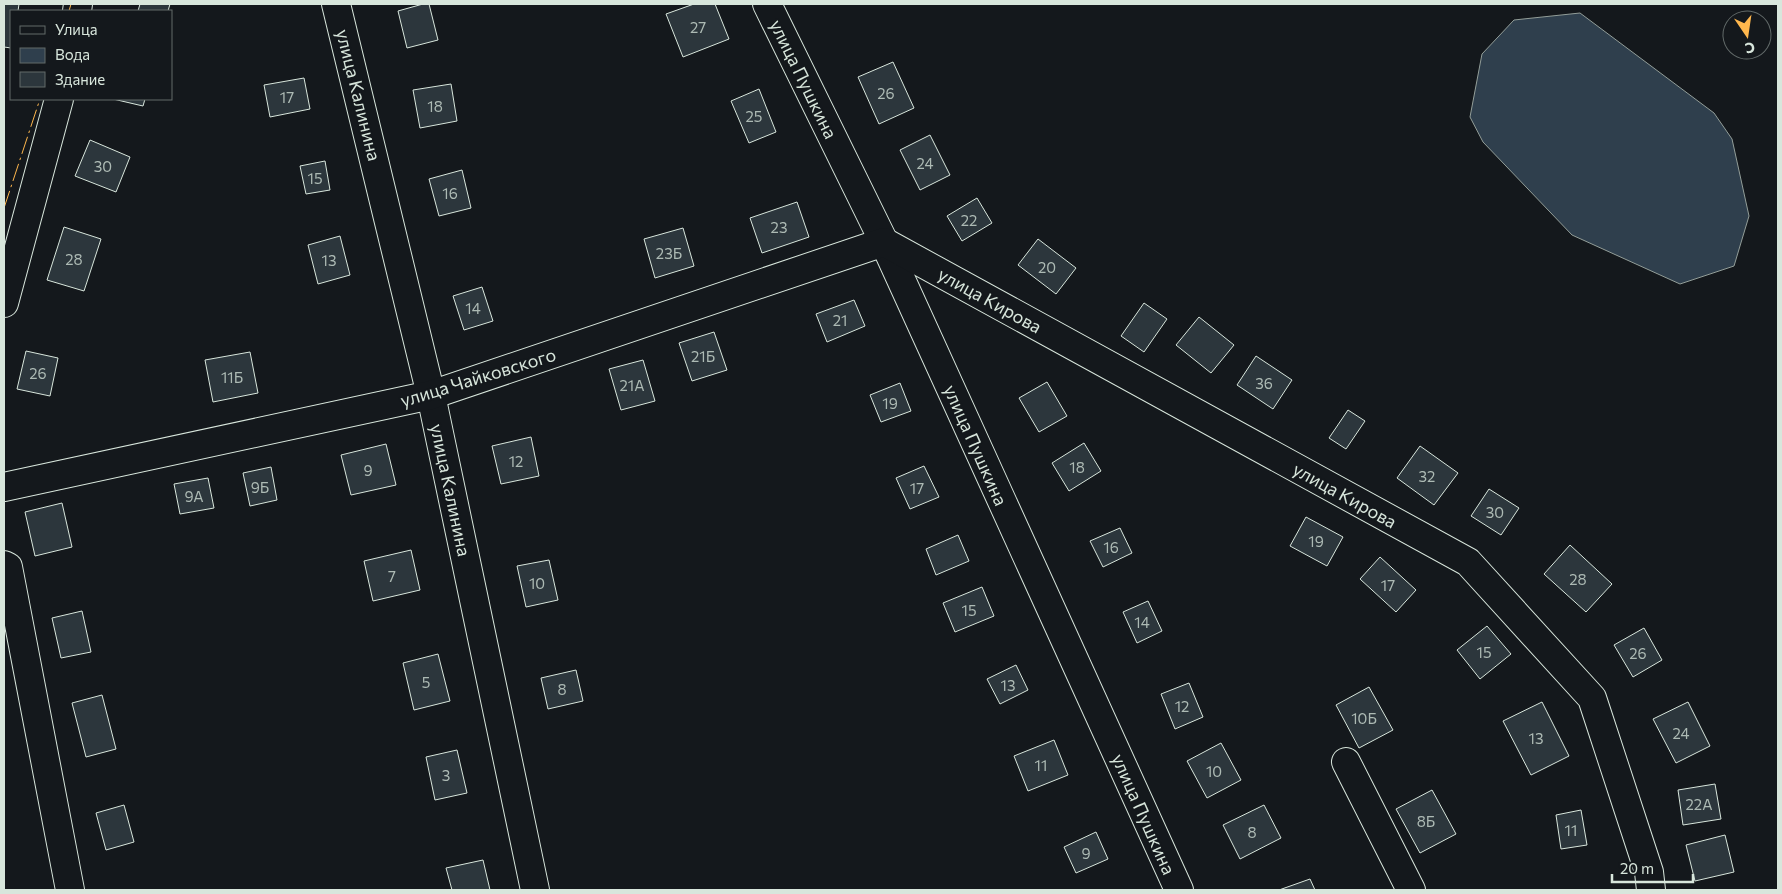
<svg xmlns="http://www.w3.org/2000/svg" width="1782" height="894" font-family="Commissioner,sans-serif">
	<rect width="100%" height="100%" fill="#14181c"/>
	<polygon fill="#2f3f4d" stroke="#939e99" points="1580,13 1714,113 1732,139 1749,216 1734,266 1680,284 1572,235 1483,142 1470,117 1482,54 1514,20"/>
	<g fill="#2c363c" stroke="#d8e6dc">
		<polygon points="4,4 19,4 18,11 11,11 11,48 4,47"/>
		<polygon points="140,4 170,4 168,11 138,11"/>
		<polygon points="423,4 429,4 438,40 407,48 398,11"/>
		<polygon points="694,4 715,4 729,39 683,57 666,14"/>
		<polygon points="893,62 914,108 879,124 858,77"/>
		<polygon points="304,78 310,109 270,117 264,85"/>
		<polygon points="451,84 457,121 420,128 413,90"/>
		<polygon points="759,89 776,132 749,143 731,101"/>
		<polygon points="113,99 145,99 143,106"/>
		<polygon points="930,135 950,175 920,190 900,150"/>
		<polygon points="90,140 130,157 116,192 75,176"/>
		<polygon points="325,161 330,190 306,194 300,166"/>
		<polygon points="462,170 471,208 439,216 429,179"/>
		<polygon points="977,198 992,223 962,241 947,216"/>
		<polygon points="797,202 809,237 762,253 750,218"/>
		<polygon points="64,227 101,239 84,291 47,280"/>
		<polygon points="683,228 694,266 655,278 644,239"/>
		<polygon points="340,236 350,275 318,284 308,245"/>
		<polygon points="1038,239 1076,268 1056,294 1018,265"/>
		<polygon points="482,287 493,321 464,330 453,296"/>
		<polygon points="854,300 865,326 827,342 816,314"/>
		<polygon points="1144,303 1167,319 1144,352 1121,336"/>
		<polygon points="1199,317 1234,345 1211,373 1176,345"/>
		<polygon points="714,332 727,370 692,381 679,343"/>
		<polygon points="26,351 58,358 50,396 17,389"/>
		<polygon points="250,352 258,393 213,402 205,360"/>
		<polygon points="1256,356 1292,380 1273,409 1237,385"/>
		<polygon points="643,360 655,401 621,410 609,369"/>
		<polygon points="1047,382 1067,416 1039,432 1019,398"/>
		<polygon points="900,383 911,411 881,422 870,395"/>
		<polygon points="1348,410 1365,421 1346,449 1329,438"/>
		<polygon points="531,437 539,476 501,484 492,446"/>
		<polygon points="1084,443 1101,471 1069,491 1052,463"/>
		<polygon points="386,444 396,485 351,495 341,455"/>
		<polygon points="1420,446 1458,473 1434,505 1397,478"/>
		<polygon points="924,466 939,497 910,509 896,478"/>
		<polygon points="271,467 277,500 250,506 243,473"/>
		<polygon points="208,478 214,508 180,514 174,484"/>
		<polygon points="1489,489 1519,508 1501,535 1471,516"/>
		<polygon points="62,503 72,547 35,556 25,512"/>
		<polygon points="1306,517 1343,537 1327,566 1290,546"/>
		<polygon points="1120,528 1132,553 1103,567 1090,541"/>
		<polygon points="958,535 969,561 936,575 926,549"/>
		<polygon points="1570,545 1612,584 1586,612 1544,574"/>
		<polygon points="411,550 420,590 373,601 364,561"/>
		<polygon points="1380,557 1416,590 1396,612 1360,579"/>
		<polygon points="549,560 558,600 526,607 517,566"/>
		<polygon points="982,587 994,616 955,632 943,603"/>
		<polygon points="1148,601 1162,631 1137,643 1123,612"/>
		<polygon points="82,611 91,652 61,658 52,618"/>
		<polygon points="1487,626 1511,654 1480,679 1457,650"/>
		<polygon points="1644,628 1662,660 1633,677 1614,645"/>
		<polygon points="438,654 450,701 414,710 403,663"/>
		<polygon points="1016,665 1028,690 1000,704 987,679"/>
		<polygon points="576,670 583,701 548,709 541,678"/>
		<polygon points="1189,683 1203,717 1175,729 1161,694"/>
		<polygon points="1369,687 1393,730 1359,748 1336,705"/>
		<polygon points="102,695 116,749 86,757 72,703"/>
		<polygon points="1542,702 1569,756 1531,775 1503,721"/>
		<polygon points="1688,702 1710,746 1676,763 1653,719"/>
		<polygon points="1054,740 1068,775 1028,791 1014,756"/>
		<polygon points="1221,743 1241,780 1207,798 1187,761"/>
		<polygon points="457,750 467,793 435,800 426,757"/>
		<polygon points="1715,784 1721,819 1683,825 1678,790"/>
		<polygon points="1432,790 1456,834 1420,853 1396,809"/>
		<polygon points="124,805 134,842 106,850 96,813"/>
		<polygon points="1264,805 1281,838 1240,859 1223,825"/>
		<polygon points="1581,810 1587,845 1561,849 1556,815"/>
		<polygon points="1096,832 1108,859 1076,873 1064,847"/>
		<polygon points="1725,835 1734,872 1695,881 1686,845"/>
		<polygon points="483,860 490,890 452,890 446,868"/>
		<polygon points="1310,879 1315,890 1279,890"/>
	</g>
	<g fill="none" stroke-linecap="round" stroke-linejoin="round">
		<defs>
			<g id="minor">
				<polyline points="336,4 431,395 535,890"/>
				<polyline points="767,4 884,242 1179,890"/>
				<polyline points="77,11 78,4"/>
				<polyline points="4,303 59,99"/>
				<polyline points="4,487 431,395 884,242 1468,562 1592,698 1649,872 1651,890"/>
				<polyline points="4,565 8,567 70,890"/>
				<polyline points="1346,762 1411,890"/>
			</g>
		</defs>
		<use href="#minor" stroke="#d8e6dc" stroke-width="30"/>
		<use href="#minor" stroke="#14181c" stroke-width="28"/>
		<g stroke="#ffb74d" stroke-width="1" stroke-dasharray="18 4 2.5 4" stroke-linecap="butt">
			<polyline points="69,11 71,4"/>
			<polyline points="4,208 40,99"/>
		</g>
	</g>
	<g text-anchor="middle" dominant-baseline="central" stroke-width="4" stroke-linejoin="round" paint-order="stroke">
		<g font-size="15" fill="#adbab4">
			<text x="698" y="27">27</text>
			<text x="886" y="93">26</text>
			<text x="287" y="97">17</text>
			<text x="435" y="106">18</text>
			<text x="754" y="116">25</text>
			<text x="925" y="163">24</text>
			<text x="103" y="166">30</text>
			<text x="315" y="178">15</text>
			<text x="450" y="193">16</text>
			<text x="969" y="220">22</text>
			<text x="779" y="227">23</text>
			<text x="669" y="253">23Б</text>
			<text x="74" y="259">28</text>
			<text x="329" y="260">13</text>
			<text x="1047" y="267">20</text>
			<text x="473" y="308">14</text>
			<text x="840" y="320">21</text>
			<text x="703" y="356">21Б</text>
			<text x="38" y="373">26</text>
			<text x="232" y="377">11Б</text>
			<text x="1264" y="383">36</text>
			<text x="632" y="385">21А</text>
			<text x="890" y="403">19</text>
			<text x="516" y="461">12</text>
			<text x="1077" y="467">18</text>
			<text x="368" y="470">9</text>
			<text x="1427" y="476">32</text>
			<text x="260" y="487">9Б</text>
			<text x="917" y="488">17</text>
			<text x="194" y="496">9А</text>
			<text x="1495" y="512">30</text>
			<text x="1316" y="541">19</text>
			<text x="1111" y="547">16</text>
			<text x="392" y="576">7</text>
			<text x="1578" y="579">28</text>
			<text x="537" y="583">10</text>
			<text x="1388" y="585">17</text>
			<text x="969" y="610">15</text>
			<text x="1142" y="622">14</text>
			<text x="1484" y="652">15</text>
			<text x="1638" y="653">26</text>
			<text x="426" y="682">5</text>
			<text x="1008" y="685">13</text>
			<text x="562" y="689">8</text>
			<text x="1182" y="706">12</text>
			<text x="1364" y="718">10Б</text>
			<text x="1681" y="733">24</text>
			<text x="1536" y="738">13</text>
			<text x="1041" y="765">11</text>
			<text x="1214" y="771">10</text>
			<text x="446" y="775">3</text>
			<text x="1699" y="804">22А</text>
			<text x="1426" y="821">8Б</text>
			<text x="1571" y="830">11</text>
			<text x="1252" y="832">8</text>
			<text x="1086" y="853">9</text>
		</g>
		<g font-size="18" fill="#d8e6dc" stroke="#14181c">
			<text transform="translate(804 79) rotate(64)">улица Пушкина</text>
			<text transform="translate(359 95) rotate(76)">улица Калинина</text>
			<text transform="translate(990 300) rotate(29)">улица Кирова</text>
			<text transform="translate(478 377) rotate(-17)">улица Чайковского</text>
			<text transform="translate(976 445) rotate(66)">улица Пушкина</text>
			<text transform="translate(451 490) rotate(78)">улица Калинина</text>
			<text transform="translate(1345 495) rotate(29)">улица Кирова</text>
			<text transform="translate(1144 814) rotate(66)">улица Пушкина</text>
		</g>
	</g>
	<rect width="1782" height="894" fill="none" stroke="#d8e6dc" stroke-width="10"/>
	<rect x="10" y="10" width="162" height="90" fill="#14181c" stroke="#626a69"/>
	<rect x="20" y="26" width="25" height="8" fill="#14181c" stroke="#626a69"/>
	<text x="55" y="35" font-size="15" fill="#d8e6dc">Улица</text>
	<rect x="20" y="48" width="25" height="15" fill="#2f3f4d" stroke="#626a69"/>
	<text x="55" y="60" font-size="15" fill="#d8e6dc">Вода</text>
	<rect x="20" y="72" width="25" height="15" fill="#2c363c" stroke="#626a69"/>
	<text x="55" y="85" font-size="15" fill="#d8e6dc">Здание</text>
	<g transform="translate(1747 35) rotate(167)"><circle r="24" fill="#14181c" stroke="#626a69"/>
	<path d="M0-4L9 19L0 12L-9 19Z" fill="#ffb74d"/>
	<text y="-8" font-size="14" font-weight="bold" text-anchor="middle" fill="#d8e6dc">С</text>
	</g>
	<path d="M1612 874v8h81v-8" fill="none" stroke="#d8e6dc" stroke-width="2.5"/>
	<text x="1620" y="874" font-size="15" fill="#d8e6dc" stroke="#14181c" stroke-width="4" paint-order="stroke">20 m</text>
</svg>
